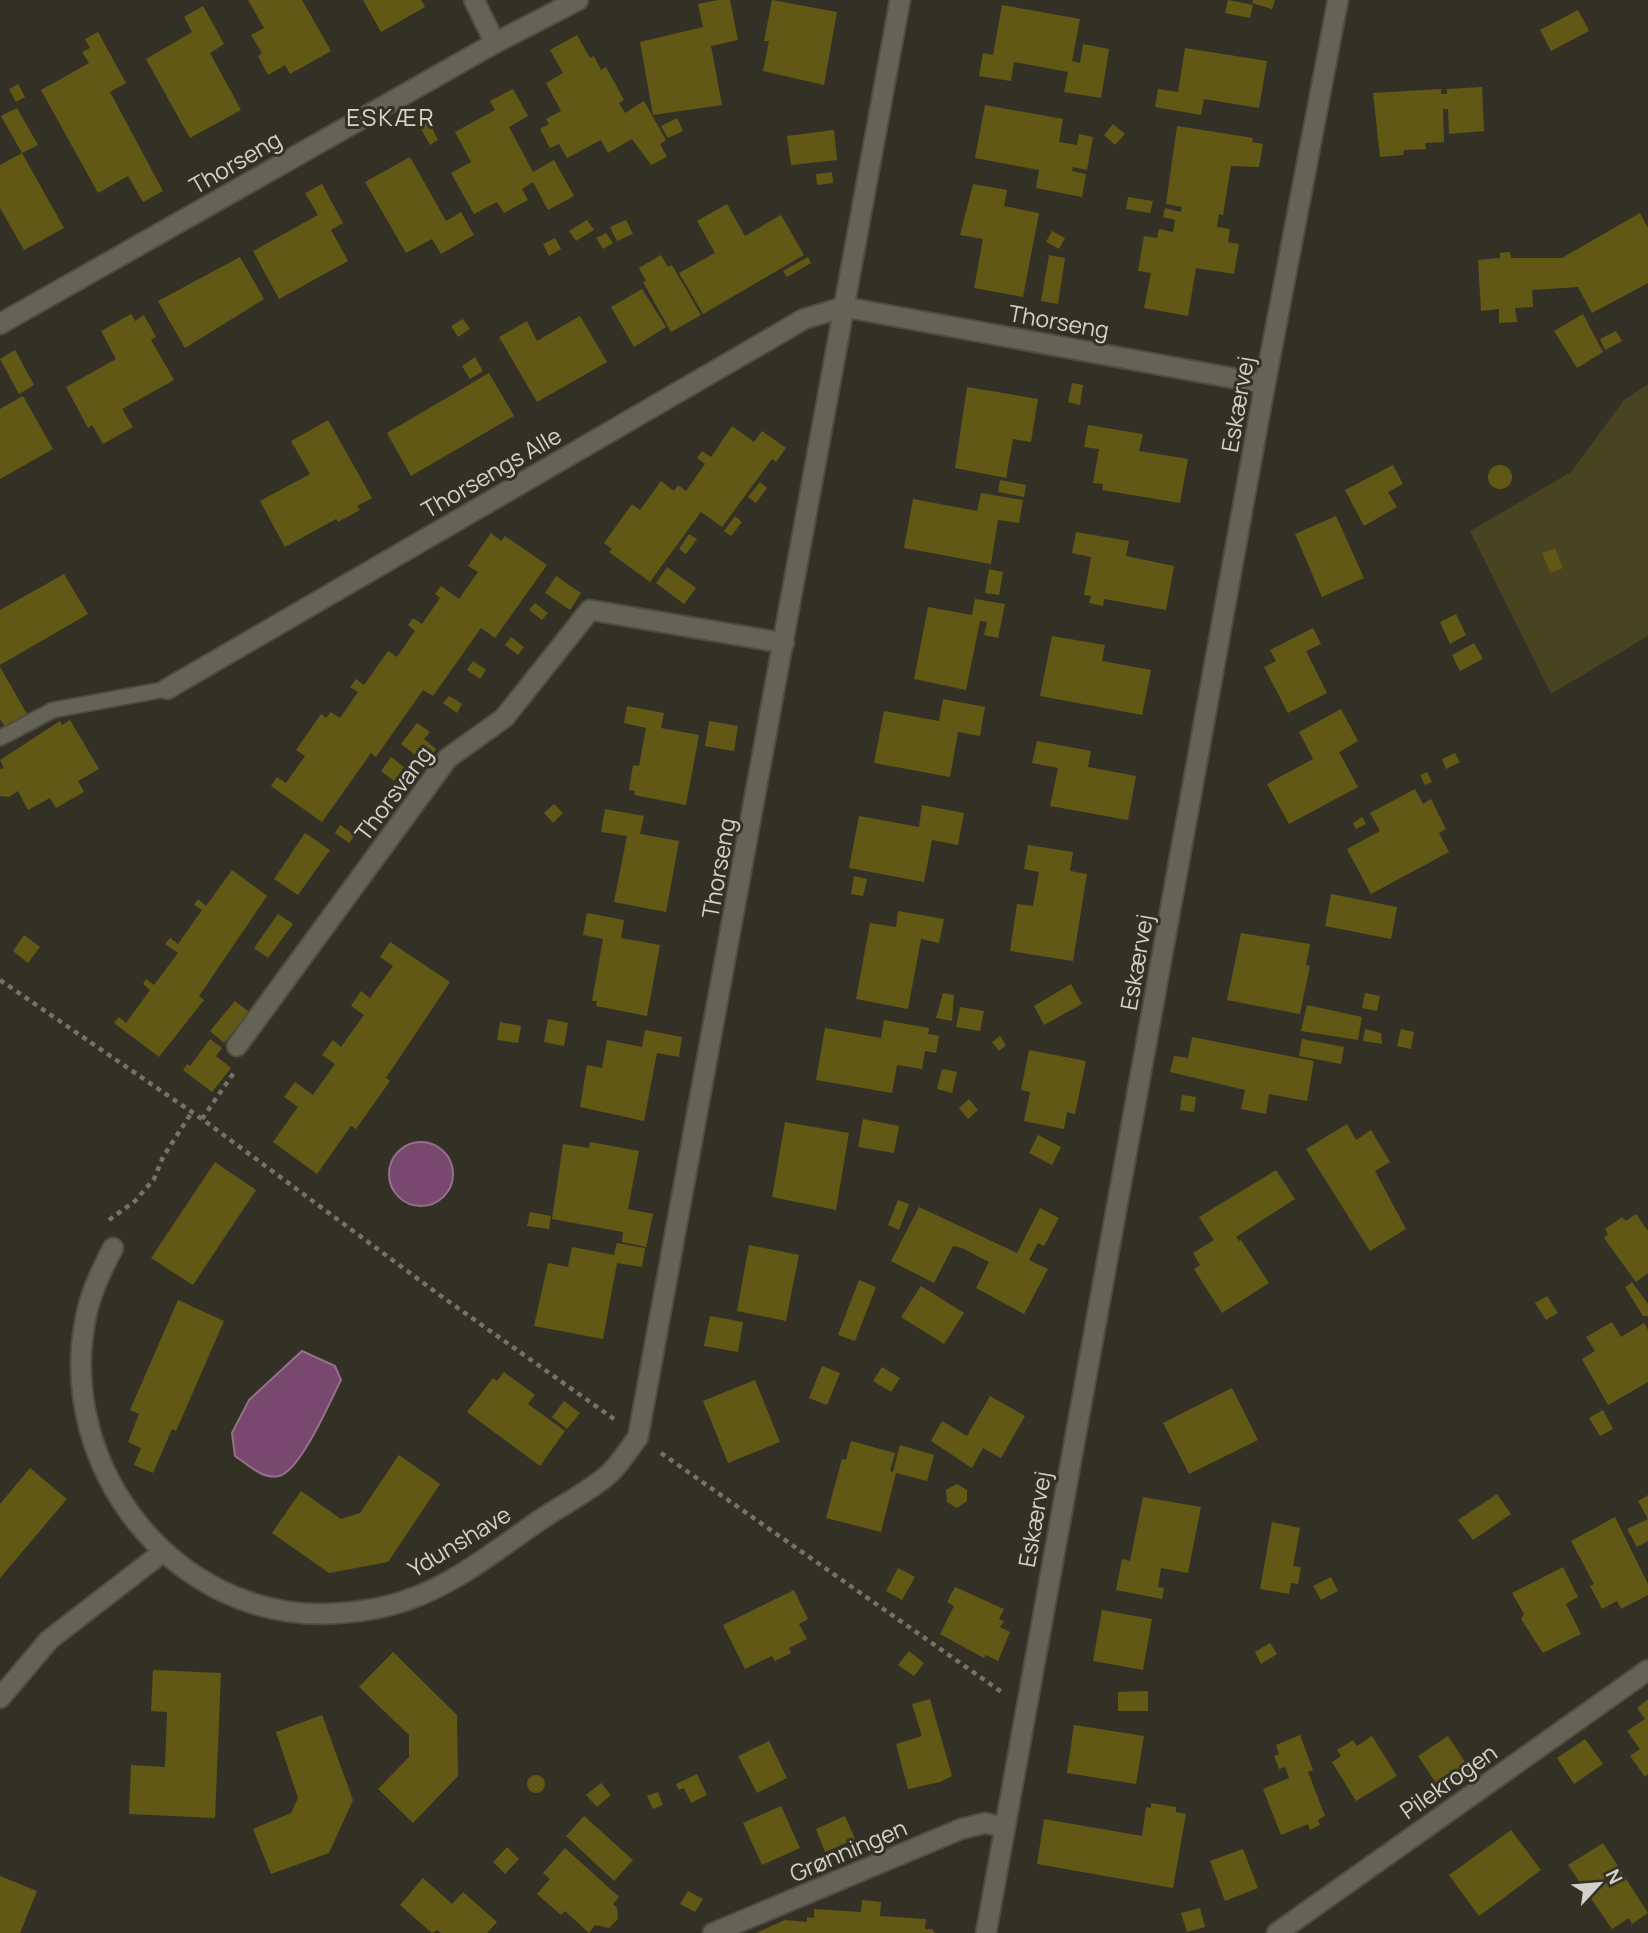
<svg xmlns="http://www.w3.org/2000/svg" width="1648" height="1933" font-family="Manrope,sans-serif">
	<rect width="100%" height="100%" fill="#333125"/>
	<polygon fill="#484321" points="1648,384 1648,636 1551,694 1470,531 1571,472 1624,400"/>
	<g fill="#79486e" stroke="#94718a" stroke-width="2">
		<circle cx="421" cy="1174" r="32"/>
		<path d="M302,1351L335,1366L341,1380C330,1401 301,1470 279,1476C263,1480 247,1464 235,1456L232,1433L249,1400Z"/>
	</g>
	<g fill="#625815">
		<polygon points="248,0 302,0 331,51 290,74 285,65 268,75 258,56 262,53 251,35 264,28"/>
		<polygon points="363,0 421,0 425,7 381,32"/>
		<polygon points="718,0 730,0 738,40 711,46 722,105 653,115 640,42 703,27 698,4"/>
		<polygon points="772,0 837,12 824,85 763,71 769,41 764,41"/>
		<polygon points="1228,0 1253,5 1250,18 1225,13"/>
		<polygon points="1253,0 1275,0 1272,9 1252,3"/>
		<polygon points="1002,5 1080,19 1072,61 1080,63 1083,44 1109,49 1101,98 1064,92 1068,72 1014,62 1011,81 979,76 983,53 993,55"/>
		<polygon points="203,6 224,44 210,53 241,110 190,138 146,59 192,32 184,17"/>
		<polygon points="1578,10 1589,31 1551,51 1540,30"/>
		<polygon points="98,32 126,83 110,92 163,191 143,202 128,176 98,193 41,90 89,63 82,52 90,48 85,39"/>
		<polygon points="577,35 590,58 594,56 601,70 606,67 624,100 619,103 625,113 644,101 666,140 660,144 667,157 651,165 632,139 608,153 601,140 567,158 559,144 550,148 540,129 549,124 546,119 561,111 546,83 563,73 550,50"/>
		<polygon points="1185,48 1267,61 1259,108 1204,99 1201,115 1155,107 1158,89 1178,92"/>
		<polygon points="18,84 25,97 16,102 9,89"/>
		<polygon points="1482,87 1484,131 1449,134 1448,109 1443,109 1444,142 1425,143 1426,149 1404,150 1403,155 1380,157 1373,93 1441,89 1441,94 1447,94 1447,89"/>
		<polygon points="513,89 528,116 509,127 533,172 554,160 574,196 548,210 533,182 522,189 528,200 504,213 497,202 474,214 451,173 471,162 455,132 495,110 490,101"/>
		<polygon points="985,105 1063,119 1059,142 1077,145 1079,134 1093,137 1087,170 1073,167 1072,171 1086,174 1082,197 1036,188 1039,170 975,158"/>
		<polygon points="17,108 38,145 22,153 1,116"/>
		<polygon points="677,118 683,131 668,138 661,126"/>
		<polygon points="429,122 438,140 430,145 420,127"/>
		<polygon points="1113,124 1125,134 1115,145 1104,135"/>
		<polygon points="1177,126 1253,138 1252,142 1263,144 1259,167 1231,166 1223,215 1219,214 1217,227 1230,229 1228,242 1239,244 1234,274 1196,268 1188,316 1144,308 1151,273 1138,271 1144,236 1157,238 1159,229 1173,232 1175,220 1163,217 1165,208 1181,212 1182,207 1166,204"/>
		<polygon points="834,130 837,160 791,165 787,136"/>
		<polygon points="22,153 64,228 24,250 0,208 0,165"/>
		<polygon points="410,157 446,221 461,212 474,235 441,254 432,239 406,253 365,182"/>
		<polygon points="832,172 833,183 817,185 816,174"/>
		<polygon points="322,184 343,223 331,230 348,261 279,299 253,251 318,215 305,193"/>
		<polygon points="973,184 1007,190 1004,206 1039,213 1023,297 974,288 983,239 960,235"/>
		<polygon points="1128,197 1153,201 1150,213 1126,209"/>
		<polygon points="727,204 745,236 781,215 804,255 703,314 679,273 715,253 697,221"/>
		<polygon points="1640,213 1648,228 1648,283 1592,313 1578,287 1532,290 1533,307 1515,308 1517,322 1499,323 1499,309 1481,311 1478,260 1500,258 1500,253 1510,252 1511,258 1562,258"/>
		<polygon points="587,220 594,230 576,241 569,231"/>
		<polygon points="626,220 633,234 617,241 610,227"/>
		<polygon points="1052,231 1065,238 1059,249 1046,242"/>
		<polygon points="606,233 613,243 603,249 596,238"/>
		<polygon points="555,238 561,249 549,256 543,244"/>
		<polygon points="661,255 668,267 672,265 701,315 671,332 643,282 646,281 639,268"/>
		<polygon points="1049,255 1065,258 1058,304 1041,301"/>
		<polygon points="240,257 264,299 185,348 158,301"/>
		<polygon points="808,257 811,263 787,277 783,271"/>
		<polygon points="642,289 666,327 634,347 611,307"/>
		<polygon points="131,314 135,321 144,315 156,337 151,340 174,380 122,409 133,427 103,444 92,425 88,428 66,387 116,359 101,331"/>
		<polygon points="1583,314 1603,352 1577,368 1554,331"/>
		<polygon points="580,316 607,362 537,402 499,337 527,321 537,341"/>
		<polygon points="463,319 470,329 458,337 451,326"/>
		<polygon points="1616,331 1622,341 1605,350 1600,339"/>
		<polygon points="15,350 34,385 19,394 0,359"/>
		<polygon points="475,357 483,371 470,379 462,366"/>
		<polygon points="489,373 514,416 411,476 387,433"/>
		<polygon points="1072,383 1083,385 1080,405 1068,402"/>
		<polygon points="967,387 1038,399 1031,442 1013,439 1006,478 955,468"/>
		<polygon points="23,396 53,449 0,479 0,409"/>
		<polygon points="328,420 372,498 357,506 360,510 338,522 336,519 285,547 260,501 310,474 291,441"/>
		<polygon points="1088,425 1143,434 1139,451 1188,459 1180,503 1102,490 1103,484 1093,483 1099,449 1084,447"/>
		<polygon points="732,426 754,442 762,431 786,448 776,462 772,459 722,527 701,512 650,582 609,552 612,549 604,543 632,504 640,510 661,481 674,491 678,485 686,491 705,464 697,458 702,451 711,457"/>
		<polygon points="1393,465 1403,484 1388,492 1397,507 1364,526 1345,490"/>
		<circle cx="1500" cy="477" r="12"/>
		<polygon points="1000,480 1026,485 1024,497 998,492"/>
		<polygon points="760,482 767,488 756,503 748,497"/>
		<polygon points="981,493 1023,500 1019,523 998,520 991,564 904,548 913,499 977,511"/>
		<polygon points="735,516 742,522 731,536 724,531"/>
		<polygon points="1336,516 1364,578 1322,597 1295,534"/>
		<polygon points="1076,532 1129,541 1126,556 1174,566 1166,610 1104,599 1103,606 1089,603 1091,596 1084,595 1091,557 1072,553"/>
		<polygon points="491,533 501,541 505,536 547,565 495,638 481,628 433,696 423,690 376,757 371,753 322,822 271,786 277,777 286,783 305,756 296,750 321,714 326,718 331,712 340,718 358,692 350,687 356,679 364,685 388,651 397,657 415,631 408,625 413,618 422,624 440,598 435,594 441,586 459,599 478,572 468,566"/>
		<polygon points="689,534 697,539 686,554 679,549"/>
		<polygon points="1555,548 1563,568 1550,573 1542,553"/>
		<polygon points="667,567 696,588 684,604 656,583"/>
		<polygon points="989,569 1003,572 999,595 985,593"/>
		<polygon points="64,574 88,614 0,665 0,610"/>
		<polygon points="556,576 581,593 570,610 545,593"/>
		<polygon points="975,599 1005,604 998,638 984,635 987,622 980,621 966,690 914,679 928,607 972,615"/>
		<polygon points="535,603 548,613 542,620 529,610"/>
		<polygon points="1456,614 1466,635 1450,644 1440,622"/>
		<polygon points="1313,628 1321,644 1306,651 1327,693 1288,713 1264,667 1276,661 1270,650"/>
		<polygon points="1052,636 1105,645 1102,661 1151,670 1142,715 1040,696"/>
		<polygon points="511,637 524,647 518,655 505,645"/>
		<polygon points="1474,643 1483,659 1460,671 1452,655"/>
		<polygon points="473,661 486,670 480,679 467,670"/>
		<polygon points="0,667 27,714 5,727 0,719"/>
		<polygon points="449,696 462,704 457,713 443,703"/>
		<polygon points="943,699 985,707 980,736 958,732 950,777 874,763 884,711 939,721"/>
		<polygon points="627,706 664,713 661,728 699,735 686,805 634,795 635,791 629,790 633,765 639,766 646,728 624,723"/>
		<polygon points="1341,709 1358,741 1339,752 1358,787 1289,824 1267,784 1313,759 1299,732"/>
		<polygon points="70,720 99,769 78,781 84,792 56,808 50,798 28,810 18,791 9,797 0,796 0,769 4,768 0,760 60,721 62,725"/>
		<polygon points="709,721 738,726 734,751 705,746"/>
		<polygon points="417,723 430,732 424,739 436,749 426,763 401,744"/>
		<polygon points="1037,741 1091,751 1088,767 1136,776 1128,820 1050,806 1058,768 1032,763"/>
		<polygon points="1455,753 1460,762 1446,769 1442,759"/>
		<polygon points="391,757 404,767 394,781 381,771"/>
		<polygon points="1427,772 1432,782 1425,785 1420,775"/>
		<polygon points="1415,789 1423,804 1431,799 1446,829 1439,833 1449,852 1371,894 1347,849 1380,831 1370,813"/>
		<polygon points="554,804 563,813 553,823 544,813"/>
		<polygon points="922,805 964,813 958,845 932,840 924,882 849,868 859,816 919,827"/>
		<polygon points="605,809 644,816 640,834 679,841 666,912 614,902 627,836 601,832"/>
		<polygon points="1362,817 1366,824 1356,829 1353,823"/>
		<polygon points="340,825 355,835 349,843 335,833"/>
		<polygon points="305,833 330,850 298,895 274,879"/>
		<polygon points="1028,845 1073,852 1070,871 1087,874 1073,961 1010,951 1017,904 1033,906 1039,872 1024,869"/>
		<polygon points="232,870 267,896 199,996 204,1000 159,1057 114,1023 119,1017 126,1023 150,990 143,984 146,979 154,985 178,953 165,944 170,938 178,944 202,910 194,905 198,899 206,906"/>
		<polygon points="854,876 867,879 863,896 851,894"/>
		<polygon points="1331,894 1397,907 1391,939 1325,926"/>
		<polygon points="898,911 944,919 939,943 921,939 908,1009 856,999 870,923 896,927"/>
		<polygon points="587,913 624,920 621,938 660,945 647,1016 596,1006 597,1001 592,1001 603,939 583,935"/>
		<polygon points="278,914 293,924 268,958 254,948"/>
		<polygon points="1241,933 1310,944 1306,965 1310,966 1300,1014 1227,1000"/>
		<polygon points="24,935 40,947 28,963 13,951"/>
		<polygon points="390,942 450,982 386,1078 390,1081 356,1129 351,1126 317,1174 273,1142 298,1107 284,1097 295,1082 313,1095 335,1064 322,1055 333,1040 341,1047 364,1015 351,1006 361,991 370,998 393,966 380,957"/>
		<polygon points="1071,984 1082,1004 1044,1025 1034,1006"/>
		<polygon points="943,993 954,995 952,1021 936,1018"/>
		<polygon points="1365,993 1380,996 1377,1011 1362,1008"/>
		<polygon points="235,1001 249,1012 224,1043 210,1031"/>
		<polygon points="1307,1005 1362,1017 1358,1040 1301,1031"/>
		<polygon points="960,1007 984,1011 980,1031 956,1027"/>
		<polygon points="548,1019 568,1023 564,1046 544,1042"/>
		<polygon points="884,1020 929,1028 928,1034 939,1036 936,1053 925,1051 922,1069 897,1065 892,1093 816,1080 825,1028 881,1038"/>
		<polygon points="500,1022 521,1026 518,1043 497,1040"/>
		<polygon points="1365,1029 1381,1033 1382,1044 1363,1041"/>
		<polygon points="1401,1029 1414,1032 1411,1049 1397,1046"/>
		<polygon points="645,1030 682,1037 679,1057 657,1053 644,1121 580,1107 587,1065 602,1068 607,1040 642,1047"/>
		<polygon points="1000,1036 1006,1045 999,1051 992,1042"/>
		<polygon points="1192,1037 1314,1061 1307,1101 1269,1094 1266,1114 1241,1109 1245,1090 1170,1072 1174,1056 1188,1058"/>
		<polygon points="210,1039 222,1048 216,1056 231,1068 212,1092 183,1070 187,1064 190,1066"/>
		<polygon points="1302,1039 1344,1047 1341,1064 1299,1056"/>
		<polygon points="1029,1050 1086,1061 1075,1114 1067,1112 1064,1129 1024,1121 1030,1092 1021,1090"/>
		<polygon points="942,1069 957,1072 952,1093 937,1089"/>
		<polygon points="1182,1095 1196,1097 1194,1112 1180,1110"/>
		<polygon points="969,1099 978,1110 968,1119 959,1108"/>
		<polygon points="863,1119 899,1126 894,1153 858,1147"/>
		<polygon points="785,1122 849,1133 836,1210 772,1197"/>
		<polygon points="1347,1124 1356,1140 1371,1130 1390,1162 1375,1171 1406,1229 1370,1251 1306,1149"/>
		<polygon points="1038,1135 1061,1147 1052,1165 1029,1153"/>
		<polygon points="590,1142 639,1151 628,1209 653,1214 646,1247 622,1242 623,1232 552,1219 563,1144 589,1148"/>
		<polygon points="215,1162 256,1190 193,1285 151,1258"/>
		<polygon points="1276,1170 1295,1199 1236,1237 1239,1241 1241,1240 1269,1283 1222,1313 1194,1269 1200,1265 1193,1253 1214,1240 1199,1217"/>
		<polygon points="898,1200 909,1204 899,1230 888,1225"/>
		<polygon points="919,1207 1017,1253 1040,1208 1059,1218 1044,1246 1038,1243 1029,1260 1048,1269 1024,1314 976,1288 989,1262 962,1248 953,1246 934,1283 891,1261"/>
		<polygon points="530,1212 551,1216 549,1229 527,1226"/>
		<polygon points="1636,1214 1648,1231 1648,1273 1636,1282 1604,1238 1608,1234 1605,1229 1622,1217 1626,1221"/>
		<polygon points="617,1243 645,1248 642,1267 617,1263 603,1339 534,1326 548,1263 568,1267 572,1247 614,1255"/>
		<polygon points="749,1245 799,1255 786,1321 737,1311"/>
		<polygon points="859,1280 876,1287 855,1341 838,1335"/>
		<polygon points="1632,1282 1648,1304 1648,1316 1643,1316 1625,1287"/>
		<polygon points="921,1286 964,1313 944,1344 901,1317"/>
		<polygon points="1547,1296 1558,1313 1546,1320 1535,1303"/>
		<polygon points="178,1300 224,1321 176,1431 172,1429 153,1473 134,1465 141,1448 128,1442 139,1414 130,1410"/>
		<polygon points="710,1316 743,1322 738,1352 704,1346"/>
		<polygon points="1612,1322 1621,1337 1644,1323 1648,1330 1648,1382 1608,1405 1582,1359 1595,1351 1586,1337"/>
		<polygon points="822,1366 840,1373 827,1405 809,1398"/>
		<polygon points="882,1367 900,1378 891,1392 873,1381"/>
		<polygon points="504,1372 535,1395 528,1404 565,1431 540,1466 467,1412 493,1378 497,1381"/>
		<polygon points="755,1380 780,1442 728,1463 703,1401"/>
		<polygon points="1232,1388 1258,1440 1189,1474 1163,1423"/>
		<polygon points="990,1396 1025,1416 1001,1458 983,1448 972,1468 931,1441 942,1421 967,1436"/>
		<polygon points="564,1401 580,1413 567,1429 552,1417"/>
		<polygon points="1603,1410 1613,1429 1600,1436 1589,1418"/>
		<polygon points="851,1441 895,1453 890,1471 893,1472 900,1445 934,1455 927,1481 896,1473 881,1532 826,1518 842,1459 846,1460"/>
		<polygon points="399,1455 440,1484 388,1562 329,1573 272,1533 301,1491 341,1519 360,1513"/>
		<polygon points="30,1468 67,1499 0,1578 0,1504"/>
		<polygon points="957,1484 967,1490 967,1501 957,1508 947,1502 946,1490"/>
		<polygon points="1497,1494 1511,1514 1473,1540 1458,1520"/>
		<polygon points="1648,1495 1648,1541 1637,1547 1627,1529 1648,1519 1638,1501"/>
		<polygon points="1143,1497 1201,1507 1188,1573 1161,1568 1158,1587 1164,1588 1162,1599 1116,1590 1122,1559 1130,1561"/>
		<polygon points="1615,1517 1648,1584 1648,1595 1621,1609 1617,1601 1602,1609 1590,1586 1594,1584 1571,1541"/>
		<polygon points="1272,1522 1300,1528 1293,1566 1301,1567 1298,1584 1291,1583 1289,1594 1260,1589"/>
		<polygon points="1563,1567 1578,1597 1566,1604 1581,1634 1543,1653 1521,1619 1524,1614 1512,1593"/>
		<polygon points="898,1568 915,1577 902,1600 886,1591"/>
		<polygon points="1331,1577 1338,1591 1321,1600 1313,1586"/>
		<polygon points="955,1587 1004,1609 999,1619 1004,1621 1000,1627 1010,1632 998,1661 986,1655 984,1658 940,1634 954,1606 947,1602"/>
		<polygon points="794,1590 808,1619 799,1624 807,1639 789,1648 791,1653 775,1661 772,1656 745,1669 723,1625"/>
		<polygon points="1102,1610 1152,1619 1143,1670 1093,1661"/>
		<polygon points="1270,1643 1277,1654 1261,1664 1255,1652"/>
		<polygon points="909,1651 924,1663 914,1676 898,1665"/>
		<polygon points="393,1652 457,1715 458,1776 413,1823 378,1789 409,1757 409,1735 359,1687"/>
		<polygon points="153,1670 221,1673 215,1818 129,1814 131,1765 165,1767 167,1712 151,1711"/>
		<polygon points="1148,1691 1148,1711 1118,1711 1118,1692"/>
		<polygon points="930,1699 952,1776 940,1782 908,1789 896,1744 922,1736 912,1704"/>
		<polygon points="1648,1699 1648,1774 1645,1777 1630,1756 1640,1749 1627,1731 1645,1719 1637,1708"/>
		<polygon points="322,1715 353,1800 329,1853 271,1874 253,1829 291,1813 298,1798 276,1732"/>
		<polygon points="1074,1725 1144,1736 1136,1784 1067,1773"/>
		<polygon points="1300,1735 1313,1770 1308,1772 1325,1816 1318,1820 1320,1825 1310,1830 1308,1824 1281,1835 1263,1789 1289,1778 1285,1767 1279,1769 1274,1756 1279,1754 1276,1745"/>
		<polygon points="1372,1736 1397,1776 1356,1801 1332,1762 1341,1756 1337,1750 1353,1740 1357,1746"/>
		<polygon points="1448,1736 1471,1771 1441,1791 1418,1756"/>
		<polygon points="1585,1739 1603,1764 1574,1784 1557,1758"/>
		<polygon points="769,1741 787,1778 757,1793 738,1756"/>
		<polygon points="697,1774 707,1795 691,1803 684,1788 679,1790 676,1784"/>
		<circle cx="536" cy="1784" r="9"/>
		<polygon points="601,1783 611,1795 597,1807 586,1795"/>
		<polygon points="658,1792 663,1805 653,1809 647,1796"/>
		<polygon points="1151,1803 1176,1807 1176,1812 1186,1814 1173,1888 1037,1864 1044,1819 1142,1836 1146,1807 1151,1808"/>
		<polygon points="781,1806 800,1848 762,1865 743,1823"/>
		<polygon points="584,1816 633,1860 614,1881 566,1836"/>
		<polygon points="845,1816 855,1839 825,1852 816,1829"/>
		<polygon points="1511,1830 1541,1870 1479,1916 1449,1875"/>
		<polygon points="1603,1843 1648,1913 1632,1924 1629,1918 1612,1929 1568,1865"/>
		<polygon points="507,1847 519,1859 505,1874 493,1862"/>
		<polygon points="565,1848 619,1897 613,1904 617,1908 618,1919 609,1928 595,1925 589,1933 565,1911 561,1915 537,1894 550,1879 543,1873"/>
		<polygon points="1243,1849 1258,1888 1225,1901 1210,1861"/>
		<polygon points="0,1876 37,1891 20,1933 0,1933"/>
		<polygon points="423,1878 452,1904 463,1892 497,1922 487,1933 441,1933 437,1930 432,1933 400,1905"/>
		<polygon points="688,1891 703,1899 695,1912 680,1904"/>
		<polygon points="862,1900 881,1902 880,1916 926,1919 925,1929 932,1929 935,1933 756,1933 785,1920 807,1922 807,1917 814,1918 814,1909 861,1912"/>
		<polygon points="1200,1908 1205,1927 1187,1932 1181,1913"/>
	</g>
	<g fill="none" stroke-linecap="round" stroke-linejoin="round">
		<defs>
			<polyline id="service" points="0,738 53,710 167,689"/>
			<g id="minor">
				<polyline points="495,43 578,0"/>
				<polyline points="0,324 495,43 474,0"/>
				<polyline points="167,689 804,319 844,307 1265,384"/>
				<polyline points="237,1046 448,758 504,718 590,610 784,643"/>
				<path d="M113,1248C101,1271 89,1296 85,1322C58,1467 172,1615 323,1614C351,1613 380,1610 407,1600C456,1584 500,1547 543,1518C564,1504 590,1491 609,1474C620,1464 629,1449 638,1437L900,0"/>
				<polyline points="0,1698 49,1640 163,1552"/>
				<polyline points="713,1933 961,1829 985,1823 1004,1827"/>
				<polyline points="1277,1933 1648,1670"/>
			</g>
			<polyline id="tertiary" points="986,1933 1265,384 1338,0"/>
		</defs>
		<use href="#service" stroke="#4f4d42" stroke-width="18"/>
		<use href="#minor" stroke="#4f4d42" stroke-width="23"/>
		<use href="#tertiary" stroke="#4f4d42" stroke-width="23"/>
		<g stroke="#747368" stroke-width="4.5" stroke-dasharray="5 5" stroke-linecap="butt">
			<polyline points="0,980 202,1119 441,1296 614,1419"/>
			<polyline points="202,1119 235,1071"/>
			<polyline points="109,1220 135,1201 154,1179 163,1157 192,1112"/>
			<polyline points="661,1453 1003,1693"/>
		</g>
		<use href="#service" stroke="#656355" stroke-width="14"/>
		<use href="#minor" stroke="#656355" stroke-width="19"/>
		<use href="#tertiary" stroke="#656355" stroke-width="19"/>
	</g>
	<g text-anchor="middle" dominant-baseline="central" stroke-width="6" stroke-linejoin="round" paint-order="stroke">
		<g font-size="23" fill="#d3d2ca" stroke="#333125">
			<text transform="translate(235 162) rotate(-30)">Thorseng</text>
			<text transform="translate(1059 321) rotate(10)">Thorseng</text>
			<text transform="translate(1237 404) rotate(-80)">Eskærvej</text>
			<text transform="translate(491 472) rotate(-30)">Thorsengs Alle</text>
			<text transform="translate(393 793) rotate(-53)">Thorsvang</text>
			<text transform="translate(718 868) rotate(-80)">Thorseng</text>
			<text transform="translate(1136 962) rotate(-80)">Eskærvej</text>
			<text transform="translate(1034 1519) rotate(-80)">Eskærvej</text>
			<text transform="translate(459 1541) rotate(-31)">Ydunshave</text>
			<text transform="translate(1448 1781) rotate(-35)">Pilekrogen</text>
			<text transform="translate(848 1850) rotate(-23)">Grønningen</text>
		</g>
		<g font-size="24" letter-spacing="2" fill="#d8d6c6" stroke="#333125">
			<text x="391" y="116">ESKÆR</text>
		</g>
	</g>
	<g transform="translate(1599 1884) rotate(64)" stroke="#333125" stroke-width="5" paint-order="stroke">
	<path d="M0-5L12 26L0 18L-12 26Z" fill="#d3d2ca"/>
	<text y="-10" font-size="19" font-weight="bold" text-anchor="middle" fill="#d3d2ca">N</text>
	</g>
</svg>
